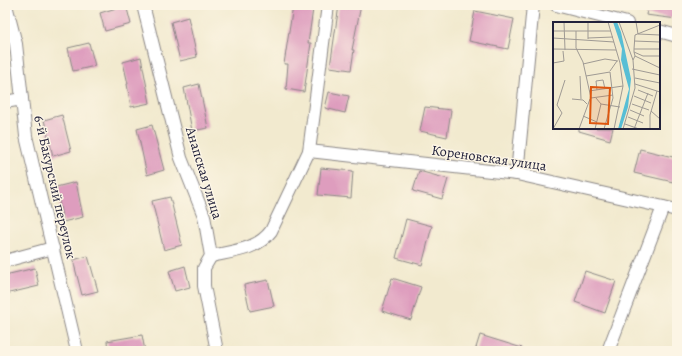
<svg xmlns="http://www.w3.org/2000/svg" width="682" height="356" font-family="Alegreya,serif">
	<rect width="100%" height="100%" fill="#fcf5e5"/>
	<filter id="ink" filterUnits="userSpaceOnUse"><feTurbulence type="fractalNoise" baseFrequency=".025" numOctaves="2"/><feDisplacementMap in="SourceGraphic" scale="8" xChannelSelector="R" yChannelSelector="G"/><feConvolveMatrix kernelMatrix="1 2 1 2 8 2 1 2 1" color-interpolation-filters="sRGB"/></filter>
	<filter id="wash" filterUnits="userSpaceOnUse"><feTurbulence type="fractalNoise" baseFrequency=".012" numOctaves="4" result="noise"/><feDisplacementMap in="SourceGraphic" scale="16" xChannelSelector="R" yChannelSelector="G"/><feGaussianBlur stdDeviation="0.9" result="paint"/><feColorMatrix in="noise" values="0 0 0 0 0 0 0 0 0 0 0 0 0 0 0 0 0 1.4 0 .05"/><feComposite in="paint" operator="in"/></filter>
	<g filter="url(#wash)">
		<rect width="100%" height="100%" fill="#f2eacf"/>
		<g id="blocks">
			<g fill="#de9dbe">
				<polygon points="126,5 131,24 105,31 100,13"/>
				<polygon points="339,5 361,5 352,50 354,50 351,70 330,67"/>
				<polygon points="648,5 677,5 677,19 646,15"/>
				<polygon points="293,6 313,9 308,43 311,43 304,92 286,89 288,64 284,64"/>
				<polygon points="475,11 514,19 508,49 469,41"/>
				<polygon points="188,17 197,57 180,61 171,22"/>
				<polygon points="89,43 95,66 73,71 68,48"/>
				<polygon points="141,57 150,103 131,107 127,84 128,84 123,62"/>
				<polygon points="199,84 208,128 192,131 184,88"/>
				<polygon points="329,92 349,96 345,113 325,108"/>
				<polygon points="425,107 451,110 447,137 420,131"/>
				<polygon points="62,115 71,151 53,156 44,120"/>
				<polygon points="152,125 164,170 147,175 137,129"/>
				<polygon points="579,128 613,128 610,140 579,131"/>
				<polygon points="640,149 677,158 673,182 634,173"/>
				<polygon points="321,168 353,171 351,198 318,195"/>
				<polygon points="419,171 448,179 442,199 413,191"/>
				<polygon points="76,182 83,217 63,222 56,187"/>
				<polygon points="170,197 182,245 164,250 152,201"/>
				<polygon points="406,219 432,226 422,265 396,258"/>
				<polygon points="88,256 98,291 82,295 73,260"/>
				<polygon points="185,266 190,287 175,291 169,271"/>
				<polygon points="35,268 39,286 5,294 5,275"/>
				<polygon points="585,271 616,281 605,313 575,302"/>
				<polygon points="392,278 421,287 411,320 382,311"/>
				<polygon points="268,280 274,306 250,311 244,285"/>
				<polygon points="142,335 145,351 108,351 107,341"/>
				<polygon points="480,335 522,348 522,351 475,351"/>
			</g>
		</g>
	</g>
	<g filter="url(#ink)">
		<use href="#blocks" fill-opacity="0" stroke="#8a8685" stroke-width="1"/>
		<g fill="none" stroke-linecap="round" stroke-linejoin="round">
			<defs>
				<g id="minor">
					<polyline points="6,5 16,44 26,136 77,351"/>
					<polyline points="143,5 181,158 204,216 211,256 204,268 204,286 217,351"/>
					<polyline points="556,5 627,23"/>
					<polyline points="659,31 677,36"/>
					<polyline points="5,102 22,99"/>
					<polyline points="309,151 517,174 677,210"/>
					<polyline points="517,174 533,5"/>
					<path d="M211,256C233,251 257,250 271,231L309,151L328,5"/>
					<polyline points="5,261 53,248"/>
					<polyline points="608,351 663,207"/>
				</g>
			</defs>
			<use href="#minor" stroke="#8a8685" stroke-width="14"/>
			<use href="#minor" stroke="#fff" stroke-width="12"/>
		</g>
	</g>
	<g text-anchor="middle" dominant-baseline="central" stroke-width="3" stroke-linejoin="round" paint-order="stroke">
		<g font-size="14" fill="#22223b" stroke="#fcf5e5">
			<text transform="translate(489 158) rotate(8)">Кореновская улица</text>
			<text transform="translate(204 173) rotate(73)">Анапская улица</text>
			<text transform="translate(55 187) rotate(77)">6-й Бакурский переулок</text>
		</g>
	</g>
	<g transform="translate(553 22)">
		<rect width="107" height="107" fill="#f2eacf"/>
		<path d="M60,0H64L68,10L78,57L75,85L68,107H65L76,67L68,38L69,27Z" fill="#57bed5"/>
		<path fill="none" stroke="#9f9a94" stroke-width="1" d="M11,0L12,28M35,0V17M55,0L67,41L70,64L61,107M66,0L80,38L82,34M83,0L85,12L107,13M107,3L82,13L81,27V30L90,34H107M0,9H58M23,9V26L30,40L38,76L60,73M0,16L61,20M35,16L60,15M81,19L107,20M0,27L63,28M81,27H107M81,30L82,34L107,46M0,41L11,39L10,29M30,42L52,37L65,39M79,47L107,53M57,49L64,39M27,54L28,77M33,54L57,50L60,76L51,107M82,56L107,61M82,62L107,70M44,68L43,59L50,58L52,67M85,68L100,74M36,69L70,64M81,74L98,81M43,76L48,82L67,85M19,77L30,78L34,82M79,82L96,88M77,88L91,94M98,89L107,97M30,94L44,100M75,95L90,101M72,102L86,107M0,107L9,91L4,83L12,58M26,107L37,77M42,107L48,82M70,107L82,66L80,38M81,107L95,71M97,107V93L104,69"/>
		<path fill="#de560e" fill-opacity="0.15" stroke="#de560e" stroke-width="2" d="M38,65L57,66L55,102L37,101Z"/>
		<rect width="107" height="107" fill="none" stroke="#22223b" stroke-width="2"/>
	</g>
	<rect width="682" height="356" fill="none" stroke="#fcf5e5" stroke-width="20"/>
</svg>
